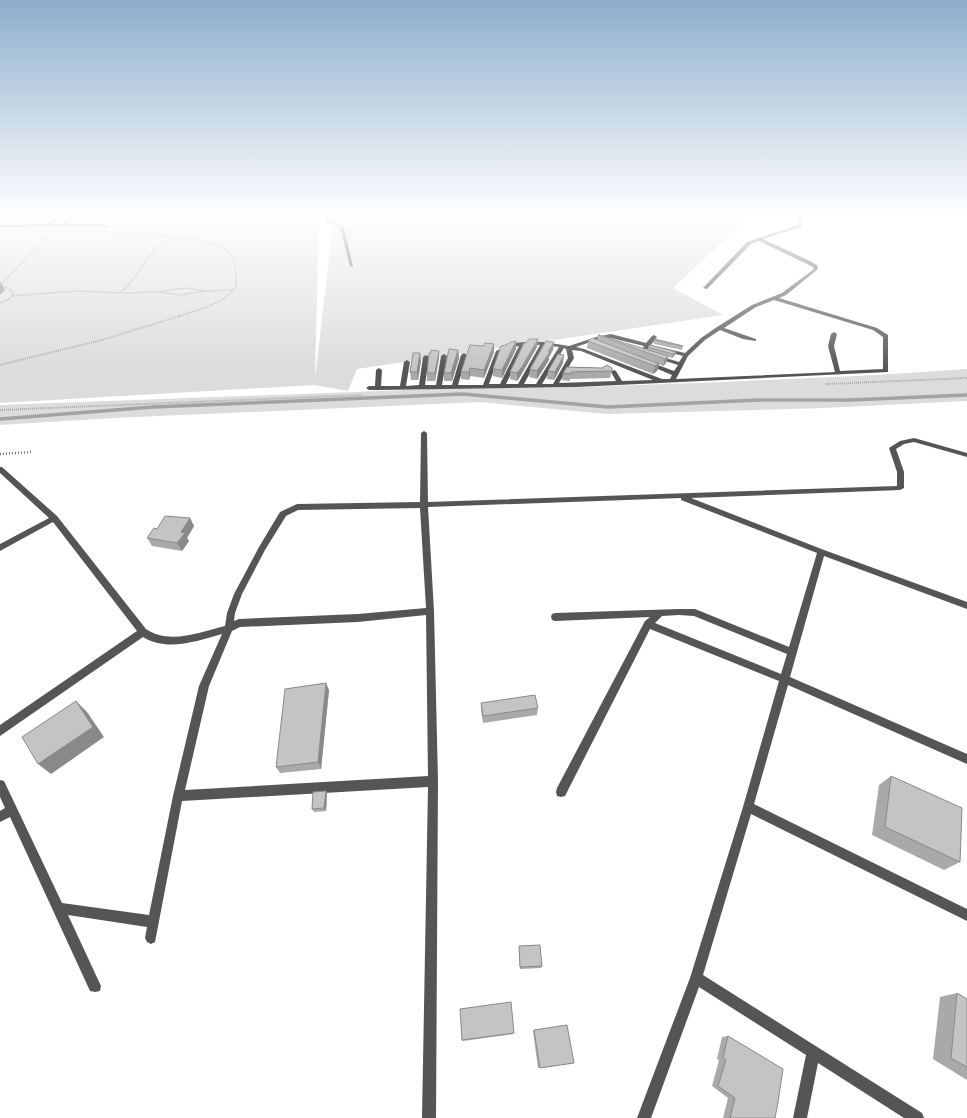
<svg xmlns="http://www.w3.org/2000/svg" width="967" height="1118" font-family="'Public Sans',sans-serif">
	<rect width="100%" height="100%" fill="#fff"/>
	<g fill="#dcdcdc">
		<polygon points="0,215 319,215 315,379 334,215 751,215 673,288 723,315 357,369 348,391 314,385 0,403"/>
		<polygon points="967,369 967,401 825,408 607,414 480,402 114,418 0,425 0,405 461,388 555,388 723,382 876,375"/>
	</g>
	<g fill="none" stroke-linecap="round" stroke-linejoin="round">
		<polyline stroke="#a3a3a3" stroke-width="3.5" points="0,419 153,407 463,394 608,407 758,400 850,400 967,395"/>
		<g stroke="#777" stroke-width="1.5" stroke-dasharray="0.5 1" stroke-linecap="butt">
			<path d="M112,233C137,235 214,235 230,254C237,263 236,276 236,287L224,299L207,307L177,317"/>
			<polyline points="0,285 48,236"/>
			<polyline points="161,291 187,288 205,291"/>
			<polyline points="121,292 128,286 155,249 174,239"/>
			<polyline points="12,296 77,291 120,293 158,292 181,295 206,291 233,290"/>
			<polyline points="0,303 9,299 14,293 7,287 1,286"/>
		</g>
		<g stroke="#777" stroke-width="2" stroke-dasharray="0.5 1.5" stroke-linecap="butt">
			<polyline points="0,365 102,340 180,316"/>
			<polyline points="826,384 967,378"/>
			<polyline points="0,410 363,395"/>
		</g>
		<polyline stroke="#777" stroke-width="2.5" stroke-dasharray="1 2" stroke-linecap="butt" points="0,454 31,452"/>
		<g fill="#555" fill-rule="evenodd">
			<polygon points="58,215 62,215 51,224 62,224 71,215 75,215 66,224 103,224 108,227 106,228 102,226 0,227 1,225 47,224"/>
			<polygon points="325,215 329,215 329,221 344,227 353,267 350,266 340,228 326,222"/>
		</g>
		<g fill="#555" fill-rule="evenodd">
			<path d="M800,215H804L801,227L763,239L810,261L817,265L818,269L786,295L779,298L877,328L888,335V372L576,387L378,390H369L366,388L369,386H375L376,370L379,368L382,370L381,386H400L404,362L407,360L410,362L406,386L419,385L423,357L426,355L429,357L425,385H436L441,356L444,354L447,356L442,385H452L461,355L464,353L467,355L458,385H483L496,351L506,346L514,343L525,342H544L569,346L596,337L611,334L646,343L652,336L654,335L657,337L651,345L685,353L701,338L717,327L752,305L782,293L814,269L813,267L759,241L751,244L707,289L703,288L747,242L798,225ZM774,300L873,330L883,337V369L840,371L834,346L837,334L834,332L831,334L828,346L835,372L676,379L688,356L705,340L720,330L743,339L756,341V339L724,328L756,307ZM611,338L644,346L642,349L643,350H647L649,347L683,356L679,362L656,355L653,357L678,365L674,371L650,362H646V364L672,375L670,379H662L584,349L576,347L599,339ZM525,345H540L518,384H506ZM545,345L559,347L536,384H524ZM519,346L500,384H489L500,353L510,348ZM564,348L566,349L568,358L553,384H542ZM572,350L581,351L653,380L622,381L616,371L614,370L611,372L616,381L559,383L574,358Z"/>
			<path d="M424,431L427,433L428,502L897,486V472L889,448L900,441L914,438L967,453V457L914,442L904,444L896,449L904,472V488L900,490L691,498L824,550L967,602V609L824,556L790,677L967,754V764L788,685L754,804L967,909V921L751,814L703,975L922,1113L924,1118H904L818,1063L807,1118H793L806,1055L699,987L651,1118H637L690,978L743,807L779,681L650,629L565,796L561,797L557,796L556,792L557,788L645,621L650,617L555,621L552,620L551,617L552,614L555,613L679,609H695L789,647L817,553L681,500V498L428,507L434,611L438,781L436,1118H422L428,787L182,801L155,942L151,944L147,942L145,938L147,927L68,915L101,986L100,991L95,992L90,991L10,817L0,822V811L5,808L0,797V780L4,781L62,903L149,915L173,796L199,686L222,634C197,641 167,652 143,637L0,736V725L137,631L53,522L0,551V544L49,518L0,473V467H2L57,516L146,629C169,645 201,632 225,626L227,613L234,594L259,547L280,512L297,504L420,502L421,433ZM420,508L426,608L358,614L239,619L234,621L235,613L242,594L265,550L286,516L298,510ZM426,615L428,776L185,790L209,686L232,631L240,627L358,622ZM679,615L694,616L787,654L781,674L655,623L662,616Z"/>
		</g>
	</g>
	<g fill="#a9a9a9">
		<polygon points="598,335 648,350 648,347 650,345 675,355 672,358 668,357 666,363 663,366 659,364 657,371 653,374 587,348 588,341 597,341"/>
		<polygon points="538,339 537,347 521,375 517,381 510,379 510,372 526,343"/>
		<polygon points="654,340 683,346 682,350 654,344"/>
		<polygon points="516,341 516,349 502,378 493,376 493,369 506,345"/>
		<polygon points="554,342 553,350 549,357 549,360 537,379 529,377 530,369"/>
		<polygon points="494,344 494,352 484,378 470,376 469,380 461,379 461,372 484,346"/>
		<polygon points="458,350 459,358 452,381 444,381 444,373"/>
		<polygon points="420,353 421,361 418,380 411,380 410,372"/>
		<polygon points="431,353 439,358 435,381 427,381 427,373"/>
		<polygon points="563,363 554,380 547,379 548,371"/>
		<polygon points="567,367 602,368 612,368 610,378 570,379 570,381 562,380 563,373"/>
		<polygon points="190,518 194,526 187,538 189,541 182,551 152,546 147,538 157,529"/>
		<polygon points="329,690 321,769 280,773 276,767"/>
		<polygon points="481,703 538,708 537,715 483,723 481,710"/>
		<polygon points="891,776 960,862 944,870 872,835 879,785"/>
		<polygon points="326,791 327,794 326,811 314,812 312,809"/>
		<polygon points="519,946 542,966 541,968 520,969"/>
		<polygon points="957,993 967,999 967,1080 933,1059 940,997"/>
		<polygon points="534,1030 571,1063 538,1068 533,1031"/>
		<polygon points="514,1033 513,1034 463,1041 462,1040"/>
		<polygon points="728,1036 775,1118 723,1118 728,1098 712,1086 719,1060 717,1059 722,1037"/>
	</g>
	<g fill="#898989">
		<polygon points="0,281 5,290 0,295"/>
		<polygon points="538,339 537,347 521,375 517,381 517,373"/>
		<polygon points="516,341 516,349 502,378 502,370"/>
		<polygon points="554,342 553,350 549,357 549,360 537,379 537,371"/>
		<polygon points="494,344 494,352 484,378 484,370"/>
		<polygon points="458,350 459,358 452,381 451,373"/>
		<polygon points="439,351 439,358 435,381 435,373"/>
		<polygon points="676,352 675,355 672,358 673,354"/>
		<polygon points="420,353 421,361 418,380 417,372"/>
		<polygon points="564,355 563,363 554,380 555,372"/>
		<polygon points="668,356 666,363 663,366 665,359"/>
		<polygon points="659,364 657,371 653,374 655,366"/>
		<polygon points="470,368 470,376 469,380 469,372"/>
		<polygon points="190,518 194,526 187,538 189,541 182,551 177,543 181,532"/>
		<polygon points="326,683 329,690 321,769 318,762"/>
		<polygon points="76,701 87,712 104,737 51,774 38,764"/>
		<polygon points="326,791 327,794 326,811 324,808"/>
	</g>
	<g fill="#c4c4c4" stroke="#898989">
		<polygon points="598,335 599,335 668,356 665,359"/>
		<polygon points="592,338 659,364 655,366 588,341"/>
		<polygon points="529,339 538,339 522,367 517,373 510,372 524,343 526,343"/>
		<polygon points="655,339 683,346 654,340"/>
		<polygon points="516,341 502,370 493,369 501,346 506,345 511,342"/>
		<polygon points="546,341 554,342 548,352 550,352 537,371 530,369"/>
		<polygon points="485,343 494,344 484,370 470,368 469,372 461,372 470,345 484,346"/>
		<polygon points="650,345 676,352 673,354 648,347"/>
		<polygon points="449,349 458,350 451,373 444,373"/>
		<polygon points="431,350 439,351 435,373 427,373 429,353 431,353"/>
		<polygon points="413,353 420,353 417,372 410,372"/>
		<polygon points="558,354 564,355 555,372 548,371"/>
		<polygon points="607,365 612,368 612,371 571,372 571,374 563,373 567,367 602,368"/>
		<polygon points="165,516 190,518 181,532 185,533 177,543 147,538 154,528 157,529"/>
		<polygon points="326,683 318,762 276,767 285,689"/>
		<polygon points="535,695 538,708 483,716 481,703"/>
		<polygon points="76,701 93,727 38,764 22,737"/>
		<polygon points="891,776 962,808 960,862 885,827"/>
		<polygon points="326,791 324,808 312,809 313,792"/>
		<polygon points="540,945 542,966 520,967 519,946"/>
		<polygon points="957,993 967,999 967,1067 951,1058"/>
		<polygon points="511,1002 514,1033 462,1040 460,1009"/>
		<polygon points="567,1025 574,1063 540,1068 534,1030"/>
		<polygon points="728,1036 783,1069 778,1102 775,1118 730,1118 735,1098 718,1086 726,1060 723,1058"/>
	</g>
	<linearGradient id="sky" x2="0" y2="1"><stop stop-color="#8cadcc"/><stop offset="0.58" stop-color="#fff"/><stop offset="1" stop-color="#fff" stop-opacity="0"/></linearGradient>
	<rect width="967" height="371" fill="url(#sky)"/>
</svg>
